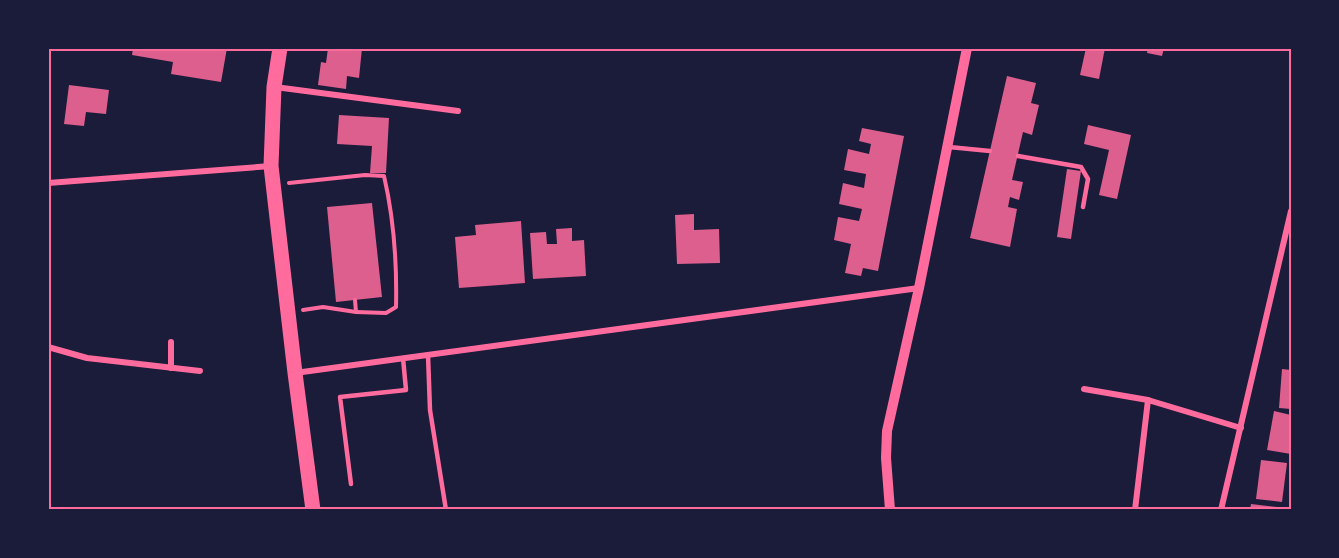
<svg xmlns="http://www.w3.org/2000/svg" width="1339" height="558" font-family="'IBM Plex Serif',serif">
	<rect width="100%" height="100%" fill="#1b1b3a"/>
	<g fill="#dd5f8e">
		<polygon points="133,48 227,48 221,82 171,74 173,62 132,55"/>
		<polygon points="328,48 362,48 359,78 347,76 346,89 318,85 321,62 326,63"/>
		<polygon points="1086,48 1105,48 1099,79 1080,75"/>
		<polygon points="1148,48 1164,48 1162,56 1147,53"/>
		<polygon points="1007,76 1036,83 1031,103 1039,105 1032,135 1023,132 1012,180 1023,182 1019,200 1010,197 1008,207 1017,209 1010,247 970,238"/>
		<polygon points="69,85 109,90 106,114 86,112 84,126 64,124"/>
		<polygon points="339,115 389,118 386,173 370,173 372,146 337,144"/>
		<polygon points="1088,125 1131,135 1117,199 1099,195 1109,150 1084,144"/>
		<polygon points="862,128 904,136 878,271 863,268 861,276 845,273 851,244 834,240 838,217 859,221 862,209 839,204 843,183 864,188 866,174 844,170 848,149 869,154 871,144 859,141"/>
		<polygon points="1067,169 1081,171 1071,239 1057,237"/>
		<polygon points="372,203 382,297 336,302 327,207"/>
		<polygon points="694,214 694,230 719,229 720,263 677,264 675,215"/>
		<polygon points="521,221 525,283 459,288 455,237 476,235 475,225"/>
		<polygon points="572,228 572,241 584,240 586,276 533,279 530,233 546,232 547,244 557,244 556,229"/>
		<polygon points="1282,369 1291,370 1291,409 1279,408"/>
		<polygon points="1274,411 1291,415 1291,454 1267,450"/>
		<polygon points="1261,460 1287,463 1282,502 1256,499"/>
		<polygon points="1251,504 1277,507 1277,510 1250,510"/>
	</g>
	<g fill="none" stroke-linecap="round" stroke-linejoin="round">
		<g stroke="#ff6b9d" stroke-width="4">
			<path d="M289,183L365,175L384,176C394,219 397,263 396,307L386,313L356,312"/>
			<polyline points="303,310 323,307 356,312 355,300"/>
		</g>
		<g stroke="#ff6b9d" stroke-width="4.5">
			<polyline points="949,147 990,151"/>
			<polyline points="1018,156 1081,167 1088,179 1083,207"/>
			<polyline points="428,355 430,410 446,510"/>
			<polyline points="351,484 340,397 406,390 403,358"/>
		</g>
		<g stroke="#ff6b9d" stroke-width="6">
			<polyline points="275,87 458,111"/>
			<polyline points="48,183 271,166"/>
			<polyline points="171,342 171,368"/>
			<polyline points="48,347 87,358 200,371"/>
			<polyline points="295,373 919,288"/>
			<polyline points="1084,389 1148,400 1241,428"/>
			<polyline points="1135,510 1148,400"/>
			<polyline points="1221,510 1291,211"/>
		</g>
		<polyline stroke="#ff6b9d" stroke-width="10" points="890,510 886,458 887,431 919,288 967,48"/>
		<polyline stroke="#ff6b9d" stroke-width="15" points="280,48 274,87 271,166 295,373 313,510"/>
	</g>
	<rect width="1339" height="558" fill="none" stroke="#1b1b3a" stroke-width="99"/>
	<rect x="50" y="50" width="1240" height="458" fill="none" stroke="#ff6b9d" stroke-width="2"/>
</svg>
